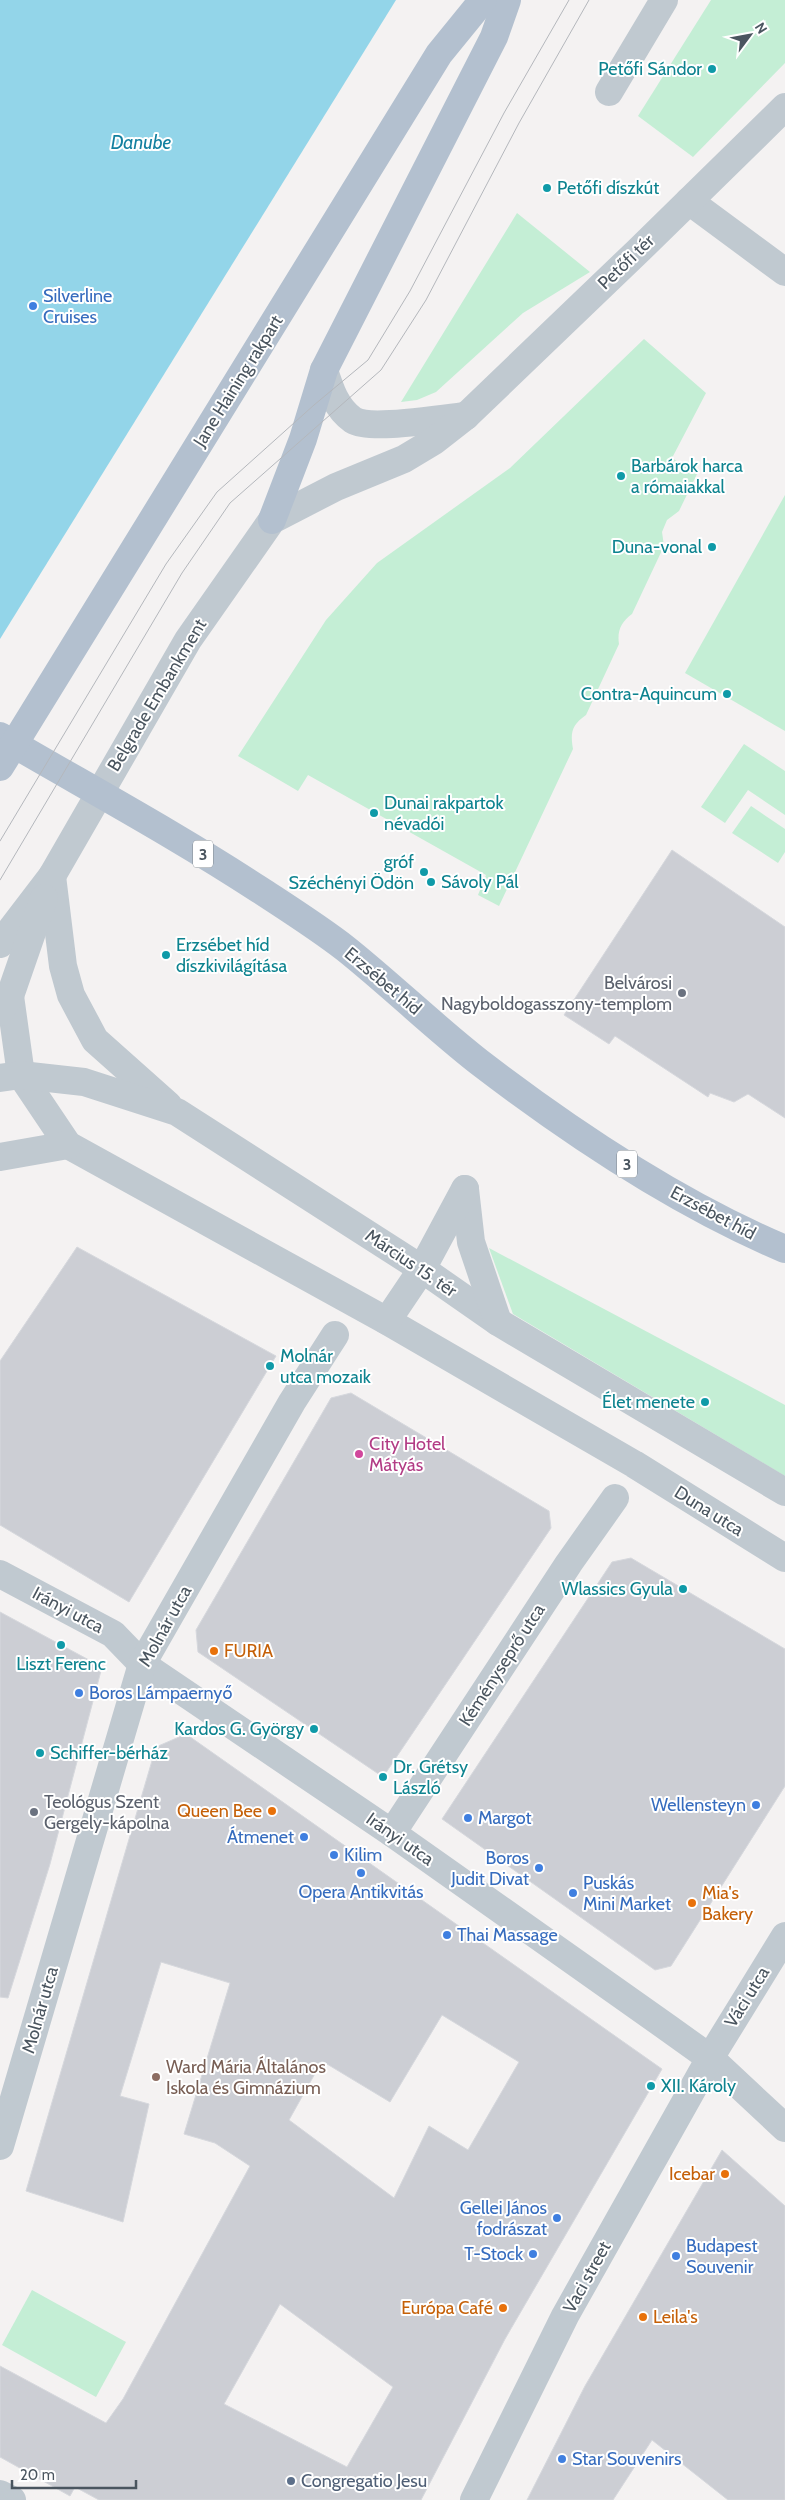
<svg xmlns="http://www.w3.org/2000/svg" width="785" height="2500" font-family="Cabin,sans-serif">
	<rect width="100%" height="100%" fill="#f4f2f2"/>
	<g fill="#c4eed5">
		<polygon points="711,0 785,0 785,63 693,157 638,116"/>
		<polygon points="517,213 590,272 523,313 436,392 417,400 401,402"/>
		<path d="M644,339L706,393L672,458L697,474L679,511L667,520L662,532L664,546L632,614C621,622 617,631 619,644L586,715C572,725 570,732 573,749L499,906L478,895L486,875L308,775L298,791L238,756L326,620L377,563L510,468Z"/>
		<polygon points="785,495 785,731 685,673"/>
		<polygon points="744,744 785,771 785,815 748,790 725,823 701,807"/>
		<polygon points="751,806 785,829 785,852 778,863 732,833"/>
		<polygon points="489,1248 785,1405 785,1476 513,1314"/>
		<polygon points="32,2290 126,2342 96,2397 2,2345"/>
	</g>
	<polygon fill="#93d5e9" points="0,0 396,0 0,639"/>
	<g fill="#ccced4" stroke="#d6d8dd" fill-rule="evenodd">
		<polygon points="672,850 785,927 785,1118 748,1094 734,1102 710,1093 708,1097 615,1036 609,1044 564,1015"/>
		<polygon points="77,1247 276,1356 129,1602 0,1525 0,1361"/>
		<polygon points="351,1393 549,1511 551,1528 383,1777 198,1652 196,1630 331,1398"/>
		<polygon points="631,1558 785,1649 785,1786 671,1966 655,1970 442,1819 612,1562"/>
		<polygon points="0,1612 102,1667 50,1864 8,1998 0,1997"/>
		<path d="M186,1734L662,2069L505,2339L421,2500H99L75,2487L70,2496L0,2457V2366L106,2423L123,2399L250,2166L215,2143L184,2134L230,1983L161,1962L120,2096L149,2104L123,2222L26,2191L156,1747ZM442,2015L519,2062L468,2150L429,2126L394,2198L289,2120L322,2061L390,2102ZM280,2304L393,2387L347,2467L224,2404Z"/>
		<polygon points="722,2150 785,2206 785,2500 728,2500 652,2440 613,2500 527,2500 585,2386"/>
	</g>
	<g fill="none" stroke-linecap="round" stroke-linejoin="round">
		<g stroke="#c0c9d0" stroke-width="28">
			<polyline points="609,92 664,0"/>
			<polyline points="689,201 785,272"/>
			<path d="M324,370C330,389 336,408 353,420C371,431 442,418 466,416"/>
			<polyline points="52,876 63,966 71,995 95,1040 168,1105"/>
			<polyline points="0,944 52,876 188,640 272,520 336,487 404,459 434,441 466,416 637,252 785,107"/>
			<polyline points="10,996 21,1075 68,1145 387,1321 634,1464 785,1558"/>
			<polyline points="0,1012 10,996 44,898"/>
			<polyline points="0,1078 21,1075 84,1082 177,1112 422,1269 498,1322 785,1492"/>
			<polyline points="0,1157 68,1145"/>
			<polyline points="465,1189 471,1242 498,1322"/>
			<polyline points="387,1321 422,1269 465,1189"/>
			<polyline points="0,1574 113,1634 142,1664 392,1833 668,2028 710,2058 785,2128"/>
			<polyline points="392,1833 569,1563 615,1498"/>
			<polyline points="0,2146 142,1664 292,1402 335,1335"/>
			<polyline points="0,2494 12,2500"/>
			<polyline points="474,2500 565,2316 710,2058 785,1936"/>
		</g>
		<g stroke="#b3c0cf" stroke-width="28">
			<polyline points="272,520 303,439 324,370 494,37 507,0"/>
			<path d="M0,736C87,787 176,835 260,890C289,909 319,928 346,949C391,985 433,1026 479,1062C573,1134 676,1203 785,1249"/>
			<polyline points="0,767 439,54 483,0"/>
		</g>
		<g stroke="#b4b7bc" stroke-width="1">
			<polyline points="0,841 166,564 217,492 314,405 368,360 410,291 504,113 569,0"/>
			<polyline points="0,880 182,573 230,503 381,370 426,300 519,123 589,0"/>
		</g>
	</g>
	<g fill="#0f9aa8" stroke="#fff" stroke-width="2">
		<circle cx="712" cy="69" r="5"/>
		<circle cx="547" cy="188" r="5"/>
		<circle cx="621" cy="476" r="5"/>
		<circle cx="712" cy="547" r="5"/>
		<circle cx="727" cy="694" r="5"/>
		<circle cx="374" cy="813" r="5"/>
		<circle cx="424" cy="872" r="5"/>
		<circle cx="431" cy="882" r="5"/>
		<circle cx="166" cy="955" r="5"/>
		<circle cx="270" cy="1366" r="5"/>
		<circle cx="705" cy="1402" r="5"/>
		<circle cx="683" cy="1589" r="5"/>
		<circle cx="61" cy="1645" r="5"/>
		<circle cx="314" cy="1729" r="5"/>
		<circle cx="40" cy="1753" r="5"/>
		<circle cx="383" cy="1777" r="5"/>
		<circle cx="651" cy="2086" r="5"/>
	</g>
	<g fill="#3f7fe0" stroke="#fff" stroke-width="2">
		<circle cx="33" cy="306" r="5"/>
		<circle cx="79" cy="1693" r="5"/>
		<circle cx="756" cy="1805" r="5"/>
		<circle cx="468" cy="1818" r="5"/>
		<circle cx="304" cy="1837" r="5"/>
		<circle cx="334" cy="1855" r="5"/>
		<circle cx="539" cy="1868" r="5"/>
		<circle cx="361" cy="1873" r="5"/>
		<circle cx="573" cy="1893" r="5"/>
		<circle cx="447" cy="1935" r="5"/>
		<circle cx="557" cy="2218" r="5"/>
		<circle cx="533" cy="2254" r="5"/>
		<circle cx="676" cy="2256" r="5"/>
		<circle cx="562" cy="2459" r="5"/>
	</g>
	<g fill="#6b7280" stroke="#fff" stroke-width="2">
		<circle cx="682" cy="993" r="5"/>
		<circle cx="34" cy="1812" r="5"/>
	</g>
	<circle fill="#d1479c" stroke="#fff" stroke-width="2" cx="359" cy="1454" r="5"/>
	<g fill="#e8710a" stroke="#fff" stroke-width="2">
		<circle cx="214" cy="1651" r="5"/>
		<circle cx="272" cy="1811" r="5"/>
		<circle cx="692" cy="1903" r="5"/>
		<circle cx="725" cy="2174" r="5"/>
		<circle cx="503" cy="2308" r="5"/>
		<circle cx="643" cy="2317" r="5"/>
	</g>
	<circle fill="#8d6e63" stroke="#fff" stroke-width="2" cx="156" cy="2077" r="5"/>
	<circle fill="#5c6f8a" stroke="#fff" stroke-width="2" cx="291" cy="2481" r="5"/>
	<g text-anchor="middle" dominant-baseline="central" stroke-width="4" stroke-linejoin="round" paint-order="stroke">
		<g fill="#fff" stroke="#80888f" stroke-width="1">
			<rect x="193" y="840.5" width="20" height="27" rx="4"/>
			<rect x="617" y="1150.5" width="20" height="27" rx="4"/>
		</g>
		<g font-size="16" font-weight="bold" fill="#4a555f">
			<text x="203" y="854">3</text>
			<text x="627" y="1164">3</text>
		</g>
		<g font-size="18" fill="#0d838f" stroke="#fff" text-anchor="start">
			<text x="702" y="69" text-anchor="end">Petőfi Sándor</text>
			<text x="557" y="188">Petőfi díszkút</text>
			<text x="631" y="466">Barbárok harca<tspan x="631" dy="21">a rómaiakkal</tspan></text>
			<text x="702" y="547" text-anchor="end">Duna-vonal</text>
			<text x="717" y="694" text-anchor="end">Contra-Aquincum</text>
			<text x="384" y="803">Dunai rakpartok<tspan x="384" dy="21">névadói</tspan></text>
			<text x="414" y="862" text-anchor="end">gróf<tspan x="414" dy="21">Széchényi Ödön</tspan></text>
			<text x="441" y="882">Sávoly Pál</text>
			<text x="176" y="945">Erzsébet híd<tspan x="176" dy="21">díszkivilágítása</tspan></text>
			<text x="280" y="1356">Molnár<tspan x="280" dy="21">utca mozaik</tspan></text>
			<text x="695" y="1402" text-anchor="end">Élet menete</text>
			<text x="673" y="1589" text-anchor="end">Wlassics Gyula</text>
			<text x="61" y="1664" text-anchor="middle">Liszt Ferenc</text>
			<text x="304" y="1729" text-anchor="end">Kardos G. György</text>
			<text x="50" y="1753">Schiffer-bérház</text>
			<text x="393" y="1767">Dr. Grétsy<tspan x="393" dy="21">László</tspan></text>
			<text x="661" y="2086">XII. Károly</text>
		</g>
		<g font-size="18" fill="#4a555f" stroke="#fff">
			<text transform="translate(626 262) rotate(-44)">Petőfi tér</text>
			<text transform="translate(238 381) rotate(-58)">Jane Haining rakpart</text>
			<text transform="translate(157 695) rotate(-59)">Belgrade Embankment</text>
			<text transform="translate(383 981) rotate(40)">Erzsébet híd</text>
			<text transform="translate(713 1213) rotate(28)">Erzsébet híd</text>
			<text transform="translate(411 1263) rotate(34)">Március 15. tér</text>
			<text transform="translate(709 1511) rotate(32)">Duna utca</text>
			<text transform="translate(68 1610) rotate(28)">Irányi utca</text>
			<text transform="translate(165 1626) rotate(-61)">Molnár utca</text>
			<text transform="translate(502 1665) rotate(-57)">Kéményseprő utca</text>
			<text transform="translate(400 1839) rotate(35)">Irányi utca</text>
			<text transform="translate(747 1997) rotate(-58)">Váci utca</text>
			<text transform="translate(40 2010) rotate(-74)">Molnár utca</text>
			<text transform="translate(587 2277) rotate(-61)">Vaci street</text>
		</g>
		<g font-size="18" fill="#366cbe" stroke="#fff" text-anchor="start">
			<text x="43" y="296">Silverline<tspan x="43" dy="21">Cruises</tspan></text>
			<text x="89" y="1693">Boros Lámpaernyő</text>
			<text x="746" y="1805" text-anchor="end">Wellensteyn</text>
			<text x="478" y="1818">Margot</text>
			<text x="294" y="1837" text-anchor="end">Átmenet</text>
			<text x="344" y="1855">Kilim</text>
			<text x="529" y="1858" text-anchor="end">Boros<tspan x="529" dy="21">Judit Divat</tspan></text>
			<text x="583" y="1883">Puskás<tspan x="583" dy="21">Mini Market</tspan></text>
			<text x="361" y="1892" text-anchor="middle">Opera Antikvitás</text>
			<text x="457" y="1935">Thai Massage</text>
			<text x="547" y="2208" text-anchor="end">Gellei János<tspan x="547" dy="21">fodrászat</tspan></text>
			<text x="686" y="2246">Budapest<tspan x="686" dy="21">Souvenir</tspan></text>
			<text x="523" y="2254" text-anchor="end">T-Stock</text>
			<text x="572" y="2459">Star Souvenirs</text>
		</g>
		<g font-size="18" fill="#5b616d" stroke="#fff" text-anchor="end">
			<text x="672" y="983">Belvárosi<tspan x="672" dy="21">Nagyboldogasszony-templom</tspan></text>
			<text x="44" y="1802" text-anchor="start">Teológus Szent<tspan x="44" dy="21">Gergely-kápolna</tspan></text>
		</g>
		<g font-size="18" fill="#b23c85" stroke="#fff" text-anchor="start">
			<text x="369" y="1444">City Hotel<tspan x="369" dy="21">Mátyás</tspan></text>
		</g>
		<g font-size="18" fill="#c56008" stroke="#fff" text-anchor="start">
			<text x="224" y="1651">FURIA</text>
			<text x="262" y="1811" text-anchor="end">Queen Bee</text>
			<text x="702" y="1893">Mia's<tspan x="702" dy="21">Bakery</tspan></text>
			<text x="715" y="2174" text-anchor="end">Icebar</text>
			<text x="493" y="2308" text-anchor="end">Európa Café</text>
			<text x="653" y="2317">Leila's</text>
		</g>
		<g font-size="18" fill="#785e54" stroke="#fff" text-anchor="start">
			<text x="166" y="2067">Ward Mária Általános<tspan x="166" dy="21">Iskola és Gimnázium</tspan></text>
		</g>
		<g font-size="18" fill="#4e5e75" stroke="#fff" text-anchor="start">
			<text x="301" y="2481">Congregatio Jesu</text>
		</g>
		<g font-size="19" font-style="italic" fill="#1380a0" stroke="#fff">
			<text x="141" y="142">Danube</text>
		</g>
	</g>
	<g transform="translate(750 35) rotate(58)" stroke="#ffffff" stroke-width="4" paint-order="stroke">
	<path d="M0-4L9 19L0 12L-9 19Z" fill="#4a555f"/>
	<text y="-8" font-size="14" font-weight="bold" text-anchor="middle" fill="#4a555f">N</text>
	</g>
	<path d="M12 2480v8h124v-8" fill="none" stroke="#4a555f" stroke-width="2.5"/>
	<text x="20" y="2480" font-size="15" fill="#4a555f" stroke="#ffffff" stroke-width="4" paint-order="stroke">20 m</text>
</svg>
